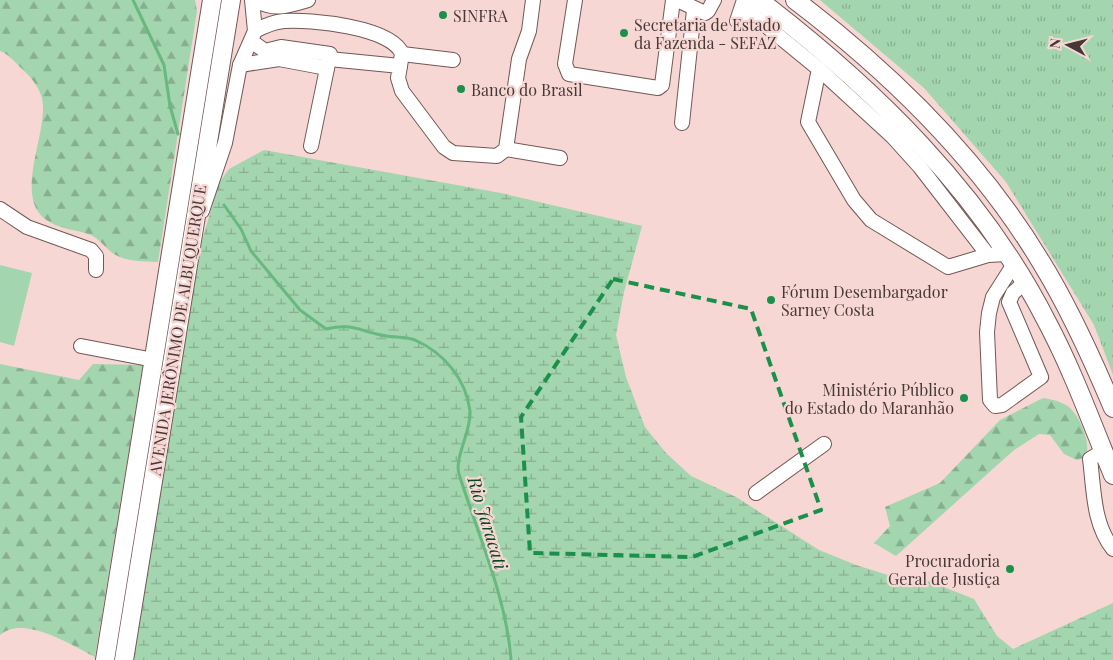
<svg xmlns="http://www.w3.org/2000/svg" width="1113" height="660" font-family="'Playfair Display',serif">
	<defs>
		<pattern id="grass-tufts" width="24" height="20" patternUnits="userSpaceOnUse" patternTransform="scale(1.25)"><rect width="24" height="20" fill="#a3d5af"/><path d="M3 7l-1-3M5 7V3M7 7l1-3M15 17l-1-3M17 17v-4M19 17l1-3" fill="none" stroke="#87ae8f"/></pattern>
		<pattern id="forest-firs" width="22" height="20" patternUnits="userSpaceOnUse" patternTransform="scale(1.25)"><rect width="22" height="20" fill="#a3d5af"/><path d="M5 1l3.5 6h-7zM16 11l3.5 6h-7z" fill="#87ae8f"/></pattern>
		<pattern id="wetland-marsh" width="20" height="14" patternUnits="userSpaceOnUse" patternTransform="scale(1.25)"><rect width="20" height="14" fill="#a3d5af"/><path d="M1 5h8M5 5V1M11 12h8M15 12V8" fill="none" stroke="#87ae8f"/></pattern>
	</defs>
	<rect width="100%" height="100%" fill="#f7d7d3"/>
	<polygon fill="url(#grass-tufts)" points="820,0 1113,0 1113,375 1094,325 1006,182 924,88"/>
	<g fill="url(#forest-firs)">
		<path d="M0,0H195L197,11L158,262C144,261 126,262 114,254C105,248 101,240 91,235C76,229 59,230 45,219C12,193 52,127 41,95C37,84 29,75 21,68C15,62 8,54 0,51Z"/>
		<path d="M0,364L79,380L93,364L143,365L95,657C72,645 23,614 0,635Z"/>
		<path d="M1043,398C1051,399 1063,402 1069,407C1081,418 1091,443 1086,457L1077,460L1064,454L1050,435L1039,434L1014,450L896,556L874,543L890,526L885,507L940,483L1000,420Z"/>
	</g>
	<polygon fill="url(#wetland-marsh)" points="264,150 501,193 642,226 624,292 616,335 626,377 645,427 666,453 691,476 736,497 819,550 856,565 907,581 929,581 974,599 997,636 1013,649 1113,603 1113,660 133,660 181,358 203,237 219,183 229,169"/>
	<polygon fill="#a3d5af" points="0,265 32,273 14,346 0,342"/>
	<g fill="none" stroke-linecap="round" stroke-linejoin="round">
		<g stroke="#68b97f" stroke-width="3">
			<polyline points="133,0 164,65 170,106 178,134"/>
			<path d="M224,205L241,229L251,251L300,310L326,329C352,323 357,330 381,335C392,338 405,336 415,340C444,353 466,379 470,411C472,429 454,458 459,474C477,532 507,599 511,660"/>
		</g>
		<defs>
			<g id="minor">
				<path d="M255,0C274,11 288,6 308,0"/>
				<polyline points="575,0 565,64 569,74 658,88 662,85 673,0"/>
				<polyline points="677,0 705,13 708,11 714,0"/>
				<polyline points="744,0 737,21 744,22"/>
				<polyline points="745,0 753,15 819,69 808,122 854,200 871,220 948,267 988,255 1008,254"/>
				<path d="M255,31C264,26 274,22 284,21C309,19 393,27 402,54L400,66"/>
				<polyline points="251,41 265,51 281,47 330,54 311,146"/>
				<polyline points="402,54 453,60"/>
				<polyline points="329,59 400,66 398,78 402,91 444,147 453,153 497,156 506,149 519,59 529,31 533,0"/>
				<polyline points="240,65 279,59 327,68"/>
				<polyline points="819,69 892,136 920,167 988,255"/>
				<polyline points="682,123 694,10"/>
				<polyline points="506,149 560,158"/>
				<polyline points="0,209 27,227 91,250 96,256 96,270"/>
				<polyline points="202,211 225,143 240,65 255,31 252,0"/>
				<polyline points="1014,264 993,297 989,313 987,332 990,400 995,406 1002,405 1041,377 1009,302 1013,293 1025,282"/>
				<polyline points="81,346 154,360"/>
				<path d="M1103,451L1090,459C1094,490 1093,524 1113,549"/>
				<polyline points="756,493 824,444"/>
			</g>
			<g id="major">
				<path d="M759,0C874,88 981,192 1047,322C1073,371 1092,424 1113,475"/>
				<path d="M795,0C890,72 979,159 1041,262C1070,309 1092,358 1113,408"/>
				<polyline points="105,660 212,0"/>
				<polyline points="124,660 231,0"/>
			</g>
		</defs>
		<use href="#minor" stroke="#735755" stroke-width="16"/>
		<use href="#major" stroke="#735755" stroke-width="20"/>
		<use href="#minor" stroke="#fff" stroke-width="14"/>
		<use href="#major" stroke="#fff" stroke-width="18"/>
	</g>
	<path fill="none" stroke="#1a904b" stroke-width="4" stroke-dasharray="10 6" stroke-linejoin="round" d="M613,279L751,309L821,510L692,557L530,553L521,417Z"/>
	<g fill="#1a904b" stroke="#f7d7d3" stroke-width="2">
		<circle cx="443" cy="15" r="5"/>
		<circle cx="624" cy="33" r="5"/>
		<circle cx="461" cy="89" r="5"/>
		<circle cx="771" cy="300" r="5"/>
		<circle cx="964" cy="398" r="5"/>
		<circle cx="1010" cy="569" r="5"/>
	</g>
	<g text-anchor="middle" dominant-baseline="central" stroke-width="4.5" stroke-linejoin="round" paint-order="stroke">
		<g font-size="16" fill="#453837" stroke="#f7d7d3" text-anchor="start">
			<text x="453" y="15">SINFRA</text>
			<text x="634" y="24">Secretaria de Estado<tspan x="634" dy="18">da Fazenda - SEFAZ</tspan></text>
			<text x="471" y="89">Banco do Brasil</text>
			<text x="781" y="291">Fórum Desembargador<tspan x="781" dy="18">Sarney Costa</tspan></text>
			<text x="954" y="389" text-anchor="end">Ministério Público<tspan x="954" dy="18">do Estado do Maranhão</tspan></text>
			<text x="1000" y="560" text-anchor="end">Procuradoria<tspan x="1000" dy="18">Geral de Justiça</tspan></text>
		</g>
		<g font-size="16" fill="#453837" stroke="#f7d7d3">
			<text transform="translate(177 330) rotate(-81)">AVENIDA JERÔNIMO DE ALBUQUERQUE</text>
		</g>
		<g font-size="18" font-style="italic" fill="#074722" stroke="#f7d7d3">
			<text transform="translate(488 523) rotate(73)">Rio Jaracati</text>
		</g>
	</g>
	<g transform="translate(1068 45) rotate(277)" stroke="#f7d7d3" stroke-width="4" paint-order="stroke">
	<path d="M0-4L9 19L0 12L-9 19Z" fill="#453837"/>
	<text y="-8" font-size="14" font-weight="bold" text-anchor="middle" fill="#453837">N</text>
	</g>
</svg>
